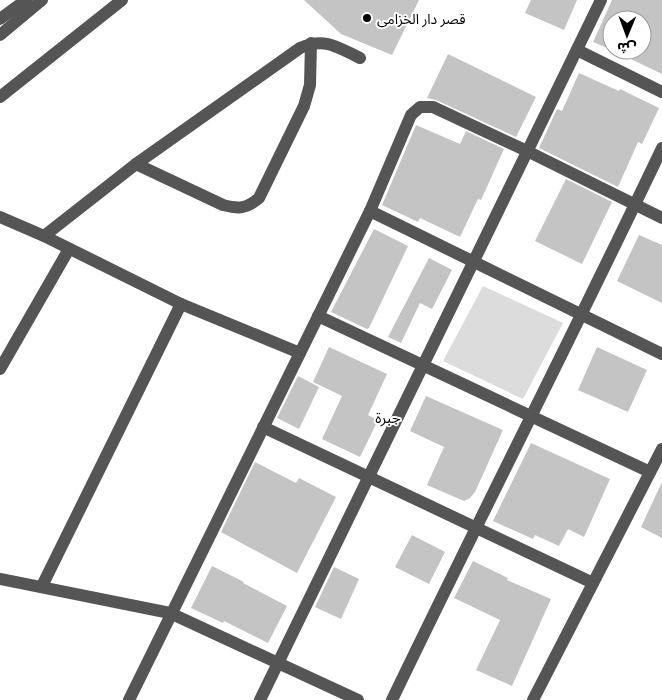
<svg xmlns="http://www.w3.org/2000/svg" width="662" height="700" font-family="'Titillium Web','Noto Sans Arabic',sans-serif">
	<rect width="100%" height="100%" fill="#fff"/>
	<polygon fill="#dcdcdc" points="483,286 563,323 523,399 443,361"/>
	<g fill="#c4c4c4">
		<polygon points="304,0 419,0 392,55 341,34"/>
		<polygon points="531,0 577,0 564,30 525,13"/>
		<polygon points="612,0 662,0 662,74 612,50 642,50 642,20 612,20 612,50 593,42"/>
		<polygon points="448,54 536,97 516,137 436,100 427,98"/>
		<polygon points="579,73 619,91 620,89 659,108 642,144 638,142 618,187 539,148 557,109 562,111"/>
		<polygon points="416,125 460,144 466,131 504,149 481,200 478,199 460,237 420,218 418,222 382,205"/>
		<polygon points="566,179 612,202 582,264 535,241"/>
		<polygon points="374,229 408,246 369,328 367,329 331,312"/>
		<polygon points="639,235 662,245 662,303 617,281"/>
		<polygon points="429,258 452,270 432,309 420,303 401,343 388,337"/>
		<polygon points="329,347 387,374 368,415 378,420 360,457 322,439 342,396 313,382"/>
		<polygon points="597,347 647,370 628,412 578,390"/>
		<polygon points="298,376 319,387 299,429 277,418"/>
		<polygon points="426,396 503,430 475,492 470,498 464,501 427,485 444,447 410,431"/>
		<polygon points="531,443 610,479 584,537 568,529 559,546 535,535 533,539 493,521"/>
		<polygon points="255,462 296,483 299,478 336,497 297,573 221,532"/>
		<polygon points="662,482 662,538 641,527"/>
		<polygon points="412,535 445,552 429,584 395,567"/>
		<polygon points="473,561 508,578 507,580 551,599 512,686 476,670 500,620 454,598"/>
		<polygon points="212,566 244,582 243,583 287,606 268,643 224,621 223,623 191,608"/>
		<polygon points="334,567 359,579 341,619 315,607"/>
	</g>
	<g fill="none" stroke-linecap="round" stroke-linejoin="round">
		<g stroke="#555" stroke-width="12">
			<polyline points="0,19 26,0"/>
			<polyline points="0,35 42,0"/>
			<polyline points="577,50 662,92"/>
			<polyline points="0,97 122,0"/>
			<path d="M136,164L223,205C239,209 246,209 259,198L304,106L310,85L311,43"/>
			<polyline points="370,211 662,354"/>
			<polyline points="0,217 44,236 181,304 300,353"/>
			<path d="M44,236L136,164L300,48C325,37 337,47 360,58"/>
			<polyline points="318,316 650,472"/>
			<polyline points="0,369 69,249"/>
			<polyline points="263,427 593,583"/>
			<polyline points="0,579 170,613 358,700"/>
			<polyline points="42,586 181,304"/>
			<polyline points="129,700 370,211 411,115 420,107 433,107 527,151 662,218"/>
			<polyline points="260,700 601,0"/>
			<path d="M392,700C481,515 574,333 662,148"/>
			<polyline points="533,700 662,449"/>
		</g>
	</g>
	<circle fill="#000" stroke="#fff" stroke-width="2" cx="367" cy="18" r="5"/>
	<g text-anchor="middle" dominant-baseline="central" stroke-width="4" stroke-linejoin="round" paint-order="stroke">
		<g font-size="14" fill="#000" stroke="#fff" text-anchor="start">
			<text x="377" y="18">قصر دار الخزامى</text>
		</g>
		<g font-size="15" fill="#000" stroke="#fff">
			<text x="388" y="417">جبرة</text>
		</g>
	</g>
	<g transform="translate(627 35) rotate(181)"><circle r="24" fill="#ffffff" stroke="#999999"/>
	<path d="M0-4L9 19L0 12L-9 19Z" fill="#000000"/>
	<text y="-8" font-size="14" font-weight="bold" text-anchor="middle" fill="#000000">ش</text>
	</g>
</svg>
